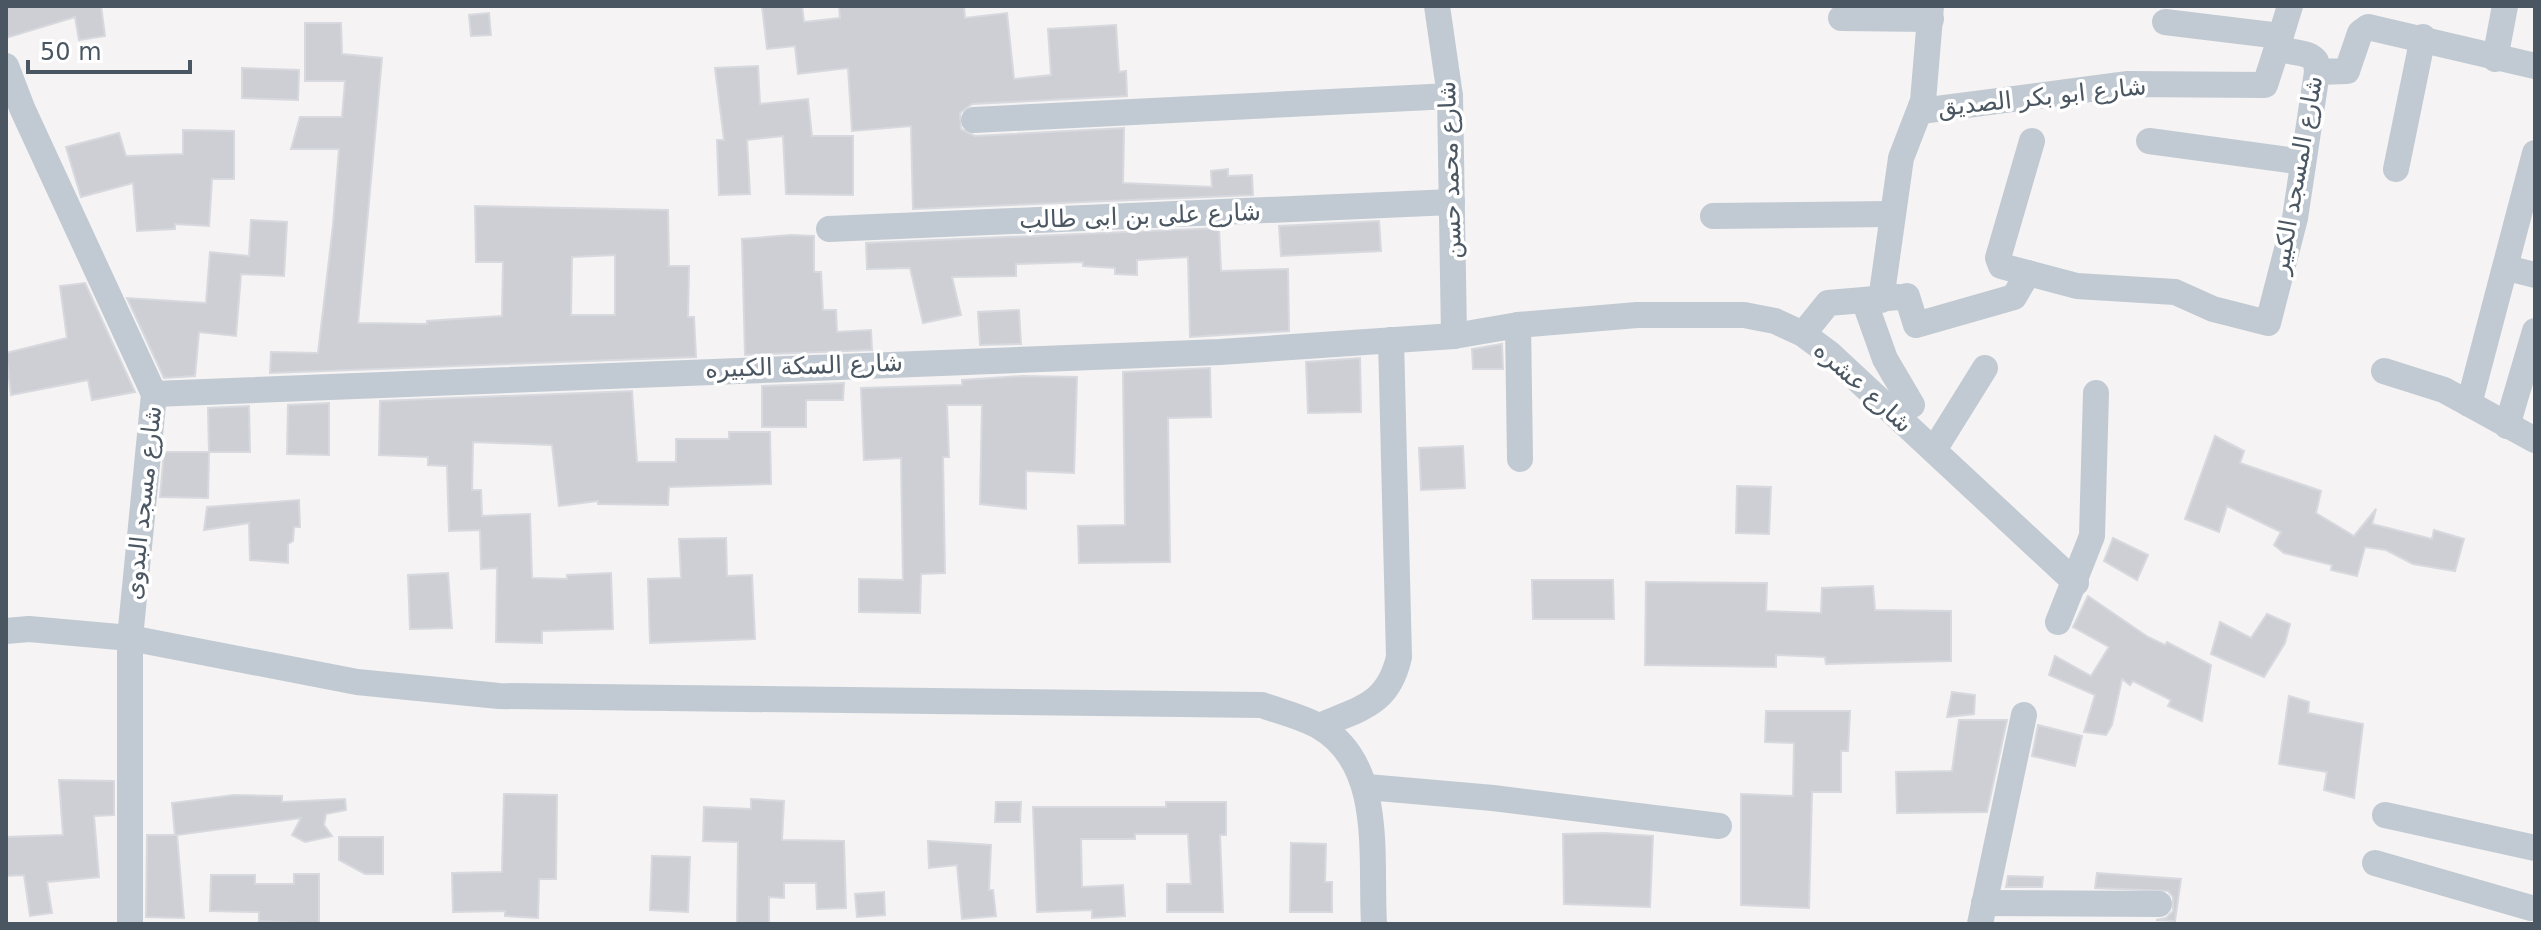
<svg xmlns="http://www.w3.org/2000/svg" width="2541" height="930" font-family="'DejaVu Sans',Cairo,sans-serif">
	<rect width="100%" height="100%" fill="#f5f3f3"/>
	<g fill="#cdcfd5" stroke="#d7d9de" stroke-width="2" fill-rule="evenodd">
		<polygon points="6,6 101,6 105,36 79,40 75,17 6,38"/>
		<polygon points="762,6 802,6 804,22 840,18 839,6 964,6 965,18 1007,13 1014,79 1051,75 1048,29 1116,25 1119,72 1126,71 1127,96 972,104 960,113 961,129 975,136 1124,128 1123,183 1212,187 1211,171 1228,169 1228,176 1252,175 1253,195 913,209 911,126 852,131 848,68 798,74 795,46 767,49"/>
		<polygon points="489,13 491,35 471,36 469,15"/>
		<path d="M305,23H341L342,54L382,58L358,323L427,324V321L502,316L503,262H476L475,206L668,210L669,266H689L688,317H694L696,357L270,373L271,352L318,353L333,225L339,149H291L300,117H342L345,81H305ZM615,255V315H571L572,257Z"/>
		<polygon points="758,66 760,104 808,99 812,136 853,136 853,195 786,194 783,136 747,140 750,194 719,195 717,140 724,140 715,68"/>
		<polygon points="242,68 299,70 298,100 242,98"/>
		<polygon points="183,130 234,131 234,179 212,179 209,226 175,224 175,229 137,231 133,183 81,197 66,147 119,133 126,156 183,154"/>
		<polygon points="251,220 287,222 284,276 241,274 236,336 199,332 195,376 164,378 127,298 206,303 210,252 249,256"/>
		<polygon points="1379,221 1381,251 1281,256 1279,226"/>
		<polygon points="1219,228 1221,271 1288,269 1289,331 1190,337 1188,257 1137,260 1137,275 1115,274 1115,268 1083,266 1083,262 1016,264 1016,276 952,277 961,315 923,323 910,268 867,269 866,243"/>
		<polygon points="791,235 814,236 814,272 821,272 823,310 836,310 837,332 871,330 872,350 745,355 742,239"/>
		<polygon points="85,283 135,392 92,400 88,380 11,395 6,353 67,338 60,286"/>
		<polygon points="1019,310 1021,344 980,345 978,312"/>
		<polygon points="1502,344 1503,369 1473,369 1472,349"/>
		<polygon points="1360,358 1361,412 1308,413 1306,362"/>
		<polygon points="1210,368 1211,417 1168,418 1170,562 1079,563 1078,526 1125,525 1123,372"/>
		<polygon points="1023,376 1077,377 1074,473 1026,471 1026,509 980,504 982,405 947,405 949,457 943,457 945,573 921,574 920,613 859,612 859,579 903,580 901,458 864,460 861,388 962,385 962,380"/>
		<polygon points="844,383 843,400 806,400 806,427 762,427 762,386"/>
		<polygon points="632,391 637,462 676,462 676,439 729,439 729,432 770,432 771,484 669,487 668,505 598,504 598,501 559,506 552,445 473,442 472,490 481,490 482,516 530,514 532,578 567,579 567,575 611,573 613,629 542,631 542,643 496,642 497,568 481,569 480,530 449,531 447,466 428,465 428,457 379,455 380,401"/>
		<polygon points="329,403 329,455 287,454 288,405"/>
		<polygon points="249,406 250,452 209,452 208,408"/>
		<polygon points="2215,436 2244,451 2240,463 2321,491 2316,513 2354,536 2376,509 2372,524 2432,539 2434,530 2464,539 2455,571 2413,564 2386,550 2365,547 2357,576 2331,570 2332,565 2284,553 2274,545 2281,532 2227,506 2219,532 2185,519"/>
		<polygon points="1463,446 1465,488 1421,490 1419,448"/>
		<polygon points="164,452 209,452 208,498 160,497"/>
		<polygon points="1737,486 1771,487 1769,534 1736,533"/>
		<polygon points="299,500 300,527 294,527 293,541 288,544 288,563 250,560 249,523 204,530 207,507"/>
		<polygon points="726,538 727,576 752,575 755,639 650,643 648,579 681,578 679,539"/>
		<polygon points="2113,538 2148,555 2137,580 2104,561"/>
		<polygon points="448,573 452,628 410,629 408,575"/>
		<polygon points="1532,580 1613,580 1614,619 1533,619"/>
		<polygon points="1646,582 1767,583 1766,611 1821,613 1822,588 1873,586 1875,610 1951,611 1951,661 1826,664 1825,657 1776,655 1776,667 1645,665"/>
		<polygon points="2088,596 2148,637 2165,645 2167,642 2211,665 2202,721 2168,706 2171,700 2133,681 2130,685 2122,679 2112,725 2106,735 2084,732 2095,695 2049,675 2055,656 2091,676 2109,647 2073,627"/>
		<polygon points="2267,614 2290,624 2285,643 2264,677 2211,654 2220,622 2251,638"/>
		<polygon points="1952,692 1975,695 1974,714 1947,717"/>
		<polygon points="2289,696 2309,702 2308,713 2363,724 2354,798 2324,790 2327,772 2279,764"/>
		<polygon points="1766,711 1850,711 1848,751 1841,751 1841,792 1812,792 1809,908 1741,905 1741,794 1793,796 1794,743 1765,742"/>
		<polygon points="1959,720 2007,720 1987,812 1897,813 1896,772 1952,771"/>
		<polygon points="2038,725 2082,736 2075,766 2032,756"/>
		<polygon points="59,780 114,781 114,815 94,816 99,877 47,882 52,913 30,916 24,875 6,876 6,837 63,835"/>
		<polygon points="504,794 557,795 556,879 539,879 538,918 505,916 505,911 453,912 452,873 502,872"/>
		<polygon points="234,795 282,796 282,802 345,799 346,810 326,814 324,825 332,836 305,842 292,835 301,818 177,835 184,918 146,917 147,835 175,835 172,803"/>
		<polygon points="751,799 784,801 782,840 844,841 846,908 817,909 816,883 784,883 784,898 769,897 769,924 737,924 738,842 703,841 704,807 751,809"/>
		<polygon points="996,802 1021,802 1020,822 995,822"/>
		<polygon points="1166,802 1226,802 1226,835 1220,835 1223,912 1167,912 1167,884 1191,884 1188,834 1135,834 1135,839 1081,839 1082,887 1123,885 1125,916 1092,918 1092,910 1037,912 1033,807 1166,807"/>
		<polygon points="1604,833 1653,836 1650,907 1564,904 1563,834"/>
		<polygon points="339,837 383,837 383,874 365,874 339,860"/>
		<polygon points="928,841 991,845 989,890 993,890 996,916 962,919 957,865 929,868"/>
		<polygon points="1291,843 1326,844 1325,882 1332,882 1332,912 1290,912"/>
		<polygon points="652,856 690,857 688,912 650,910"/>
		<polygon points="2097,873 2181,879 2175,921 2156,920 2166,918 2173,911 2173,897 2168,891 2095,888"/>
		<polygon points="294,874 319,874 319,924 259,921 259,912 210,911 211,875 255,875 255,884 294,884"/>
		<polygon points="2008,876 2043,877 2042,887 2006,887"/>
		<polygon points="884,892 885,915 857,917 855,894"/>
	</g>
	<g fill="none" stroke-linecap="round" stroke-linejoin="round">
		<g stroke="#c1cad2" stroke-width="26">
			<polyline points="1437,6 1450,96 1454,336"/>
			<polyline points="1841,18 1931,19"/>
			<polyline points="2165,22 2280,36"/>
			<polyline points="2495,59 2505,6"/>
			<polyline points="6,66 22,108 154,394 130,638 130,924"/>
			<polyline points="2317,72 2347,71 2360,33 2368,27 2535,66"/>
			<polyline points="1921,111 2128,84 2265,85 2278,45"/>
			<polyline points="974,120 1450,96"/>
			<path d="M2032,141L1998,258L2001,266L2077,286L2175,292L2213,309L2268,323L2295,218L2317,72L2316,61C2306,49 2290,56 2278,45L2290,6"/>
			<polyline points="2149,141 2303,162"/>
			<polyline points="2396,169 2423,37"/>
			<polyline points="1713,216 1891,214"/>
			<polyline points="829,229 1452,202"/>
			<polyline points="2507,268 2535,275"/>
			<polyline points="1907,296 1916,325 2014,297 2028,273"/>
			<polyline points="1881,300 1901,158 1923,101 1931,6"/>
			<polyline points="1865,303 1885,359 1912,405"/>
			<polyline points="1518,325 1520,459"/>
			<polyline points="1803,334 1828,303 1899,297"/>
			<polyline points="2384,371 2444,390 2535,440"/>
			<polyline points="154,394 1220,352 1454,336 1518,325 1637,315 1744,315 1775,321 1803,334 1830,354 2076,583"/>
			<polyline points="2469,404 2535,153"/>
			<polyline points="2507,426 2535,331"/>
			<polyline points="1934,450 1985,368"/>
			<polyline points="2058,622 2092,536 2096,393"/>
			<path d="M6,631L29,629L130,638L357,682L499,696L1262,705C1281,712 1303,717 1320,727C1385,765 1370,859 1374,924"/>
			<path d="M1319,726C1361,708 1388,705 1399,657L1391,340"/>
			<polyline points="1367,787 1493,798 1719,826"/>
			<polyline points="2385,815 2535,848"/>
			<polyline points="2375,863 2531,908"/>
			<polyline points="1984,903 2159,904"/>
			<polyline points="1980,924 2024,715"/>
		</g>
	</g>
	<g text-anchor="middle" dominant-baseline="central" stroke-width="7" stroke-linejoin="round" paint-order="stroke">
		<g font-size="24" fill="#4a5661" stroke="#fff">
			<text transform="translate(2042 97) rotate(-6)">شارع ابو بكر الصديق</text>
			<text transform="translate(1450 170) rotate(-92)">شارع محمد حسن</text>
			<text transform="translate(2297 175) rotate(-80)">شارع المسجد الكبير</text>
			<text transform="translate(1140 216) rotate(-2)">شارع على بن ابى طالب</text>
			<text transform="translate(804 366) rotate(-2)">شارع السكة الكبيره</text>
			<text transform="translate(1863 387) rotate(42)">شارع عشره</text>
			<text transform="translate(143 503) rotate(-84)">شارع مسجد البدوى</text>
		</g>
	</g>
	<rect width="2541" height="930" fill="none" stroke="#4a5661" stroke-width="16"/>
	<path d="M28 60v12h162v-12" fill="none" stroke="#4a5661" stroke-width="4"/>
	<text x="40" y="60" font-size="24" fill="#4a5661" stroke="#ffffff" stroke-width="6" paint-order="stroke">50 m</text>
</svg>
